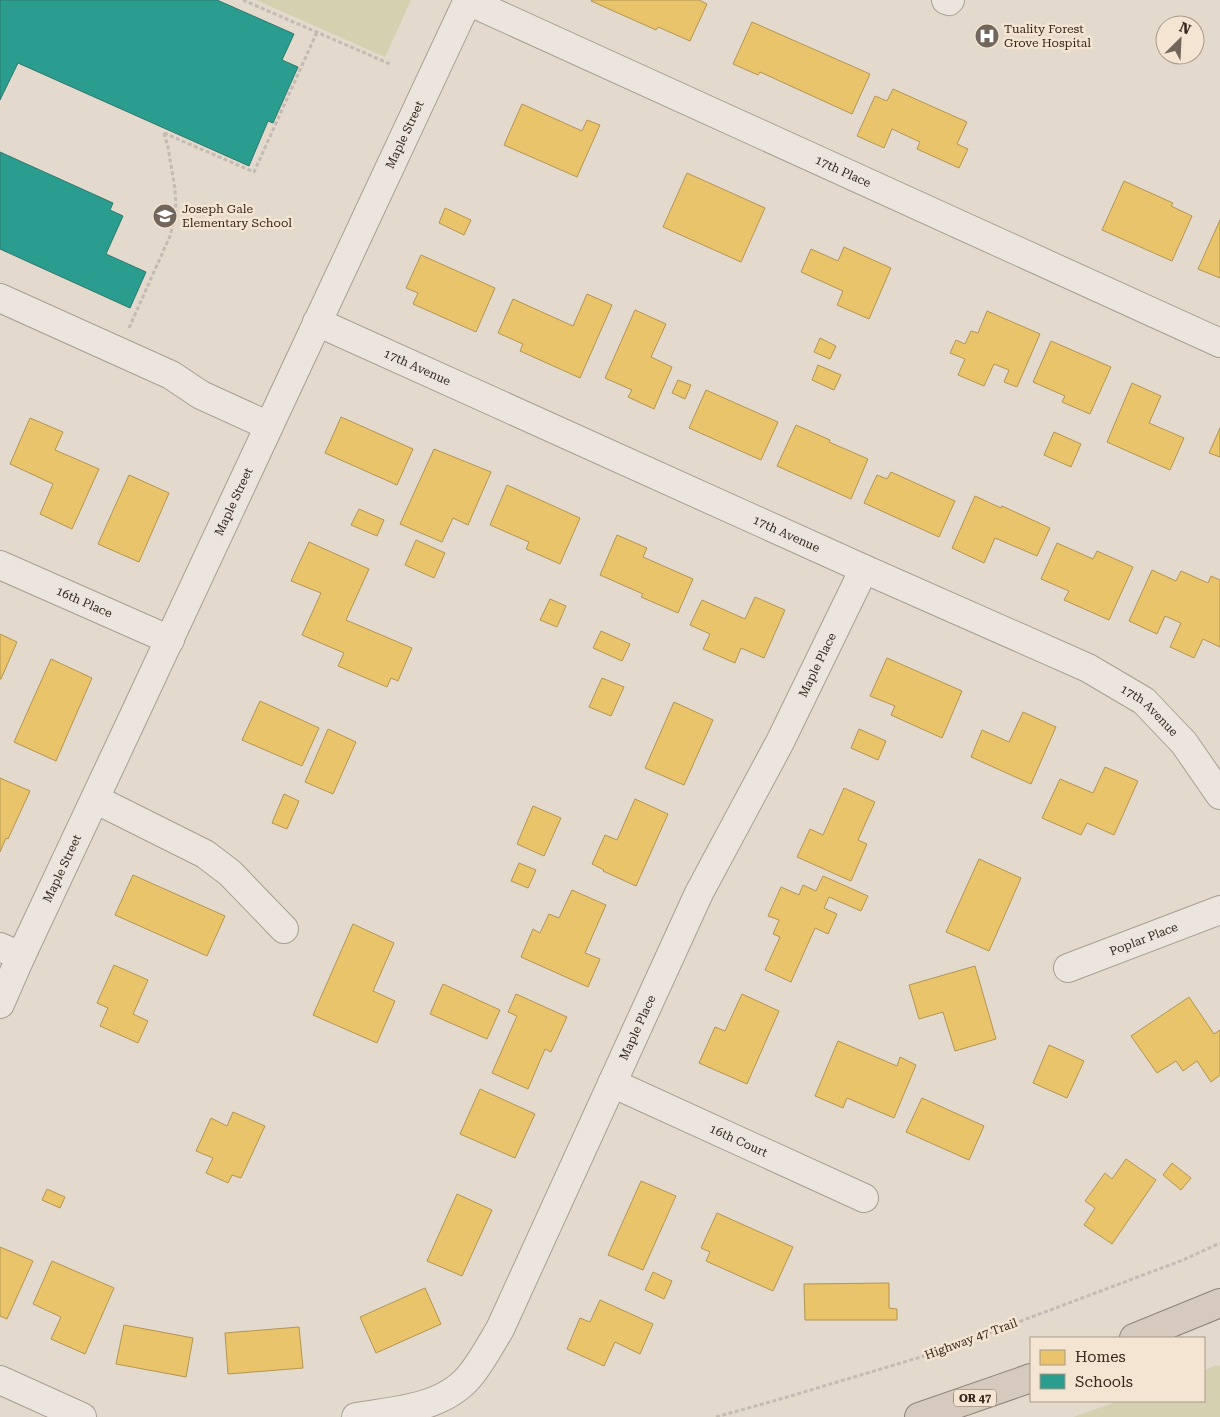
<svg xmlns="http://www.w3.org/2000/svg" width="1220" height="1417" font-family="'Roboto Serif',serif">
	<rect width="100%" height="100%" fill="#e3d9cc"/>
	<g fill="#d5d0af">
		<polygon points="256,0 411,0 385,57"/>
		<polygon points="1217,1365 1220,1366 1220,1417 1073,1417 1119,1401 1204,1401 1204,1370"/>
	</g>
	<g fill="#e9c46a" stroke="#b39553">
		<polygon points="592,0 699,0 707,4 690,41 658,27 656,30 591,1"/>
		<polygon points="752,22 870,74 852,114 760,72 758,75 733,64"/>
		<polygon points="893,89 967,122 957,144 968,149 959,168 917,149 920,142 892,129 884,148 857,136 875,96 887,101"/>
		<polygon points="522,104 582,131 587,120 600,125 577,177 504,145"/>
		<polygon points="687,173 765,208 741,262 663,227"/>
		<polygon points="1124,181 1173,203 1171,206 1192,216 1172,261 1102,230"/>
		<polygon points="445,208 471,220 464,235 439,223"/>
		<polygon points="1220,220 1220,278 1198,269"/>
		<polygon points="844,247 891,268 869,319 837,305 843,291 801,272 811,249 838,261"/>
		<polygon points="421,255 495,288 476,332 413,304 418,293 406,288"/>
		<polygon points="587,294 612,305 580,378 520,351 523,344 498,333 513,299 573,326"/>
		<polygon points="635,310 666,324 651,357 672,367 654,409 628,397 632,390 605,378"/>
		<polygon points="987,311 1040,334 1017,387 1004,382 1009,370 994,364 984,386 958,375 965,359 950,353 956,340 965,344 971,331 978,333"/>
		<polygon points="820,338 836,346 830,359 814,352"/>
		<polygon points="1051,341 1111,367 1090,414 1062,402 1065,396 1033,382"/>
		<polygon points="818,365 841,375 834,390 812,380"/>
		<polygon points="678,380 691,385 685,399 672,393"/>
		<polygon points="1132,383 1161,396 1149,423 1184,438 1170,470 1107,442"/>
		<polygon points="706,390 778,422 761,460 689,428"/>
		<polygon points="341,417 413,449 397,485 325,453"/>
		<polygon points="30,418 63,432 55,450 99,469 72,529 40,514 53,484 10,464"/>
		<polygon points="796,425 830,440 829,442 868,459 851,499 777,466"/>
		<polygon points="1220,428 1220,457 1209,453"/>
		<polygon points="1054,432 1081,444 1071,467 1044,455"/>
		<polygon points="434,449 491,472 468,525 453,518 442,542 400,524"/>
		<polygon points="891,472 955,501 939,537 864,503 877,475 887,479"/>
		<polygon points="129,475 169,493 139,562 98,544"/>
		<polygon points="507,485 580,518 560,564 526,549 529,542 490,525"/>
		<polygon points="975,496 1001,508 1002,506 1050,528 1037,556 995,538 984,563 952,548"/>
		<polygon points="359,509 384,520 377,536 351,525"/>
		<polygon points="617,535 647,548 643,557 693,579 678,613 641,597 643,594 600,575"/>
		<polygon points="416,540 445,553 434,578 405,565"/>
		<polygon points="309,542 369,569 346,620 412,648 398,681 391,678 387,687 338,666 344,653 302,635 321,593 291,581"/>
		<polygon points="1057,543 1093,559 1097,551 1133,567 1109,620 1064,600 1069,591 1041,579"/>
		<polygon points="1152,570 1176,581 1181,571 1208,583 1211,576 1220,580 1220,647 1203,639 1194,658 1170,647 1181,623 1165,616 1157,634 1129,621"/>
		<polygon points="755,597 785,610 764,658 741,648 735,663 703,649 710,634 690,625 702,600 745,619"/>
		<polygon points="550,599 566,606 557,627 540,620"/>
		<polygon points="601,631 630,644 622,661 593,648"/>
		<polygon points="0,634 17,642 1,679 0,679"/>
		<polygon points="887,658 962,691 942,738 891,715 895,706 870,696"/>
		<polygon points="51,659 92,678 56,761 14,742"/>
		<polygon points="602,678 624,687 611,716 589,707"/>
		<polygon points="260,701 319,728 302,766 242,740"/>
		<polygon points="674,702 713,720 684,785 645,768"/>
		<polygon points="1023,712 1056,727 1031,784 971,757 982,730 1009,742"/>
		<polygon points="328,729 356,742 333,794 305,782"/>
		<polygon points="859,729 886,741 878,760 851,748"/>
		<polygon points="1105,767 1138,781 1114,835 1087,823 1081,835 1042,818 1060,779 1093,793"/>
		<polygon points="0,778 30,791 8,839 6,838 0,852"/>
		<polygon points="844,788 875,802 858,840 867,844 851,881 797,857 810,829 823,835"/>
		<polygon points="284,794 299,801 287,829 272,823"/>
		<polygon points="635,799 668,814 636,886 603,871 604,870 592,864 605,835 617,840"/>
		<polygon points="533,806 561,818 544,856 517,844"/>
		<polygon points="979,859 1021,878 989,951 946,932"/>
		<polygon points="519,863 536,870 528,888 511,881"/>
		<polygon points="133,875 225,916 207,956 115,915"/>
		<polygon points="823,876 868,896 861,911 829,897 824,908 837,914 828,934 815,928 791,982 765,970 780,937 773,934 779,920 768,916 781,887 799,895 803,885 816,891"/>
		<polygon points="572,890 606,905 585,953 600,959 588,987 521,957 533,929 540,933 549,914 559,918"/>
		<polygon points="353,924 394,943 373,991 395,1001 377,1043 313,1015"/>
		<polygon points="114,965 148,980 133,1014 148,1021 138,1043 100,1026 108,1008 97,1003"/>
		<polygon points="975,966 996,1039 955,1051 943,1012 919,1019 909,985"/>
		<polygon points="443,984 500,1010 487,1039 430,1014"/>
		<polygon points="516,994 567,1017 551,1052 545,1049 528,1089 492,1073 517,1016 508,1012"/>
		<polygon points="742,994 779,1011 747,1084 699,1063 715,1027 725,1031"/>
		<polygon points="1189,997 1214,1034 1220,1030 1220,1075 1211,1082 1197,1061 1183,1071 1176,1061 1157,1073 1131,1036"/>
		<polygon points="838,1041 897,1066 900,1057 916,1065 894,1118 847,1098 843,1108 815,1096"/>
		<polygon points="1049,1045 1084,1061 1067,1098 1033,1083"/>
		<polygon points="480,1089 535,1114 515,1158 460,1134"/>
		<polygon points="922,1098 984,1126 969,1160 906,1132"/>
		<polygon points="233,1112 265,1126 241,1178 232,1175 228,1183 206,1173 213,1158 196,1151 211,1118 227,1126"/>
		<polygon points="1126,1159 1156,1180 1112,1244 1084,1225 1095,1208 1085,1201 1105,1173 1112,1179"/>
		<polygon points="1172,1163 1191,1178 1181,1190 1163,1175"/>
		<polygon points="641,1181 676,1196 643,1270 608,1255"/>
		<polygon points="47,1189 65,1197 60,1208 42,1200"/>
		<polygon points="457,1194 492,1210 462,1276 427,1261"/>
		<polygon points="717,1213 793,1247 773,1291 706,1261 710,1252 701,1248"/>
		<polygon points="0,1247 33,1261 7,1319 0,1316"/>
		<polygon points="52,1261 114,1288 85,1354 51,1339 61,1317 33,1304"/>
		<polygon points="653,1272 672,1281 664,1299 645,1290"/>
		<polygon points="889,1283 889,1308 897,1309 897,1320 805,1320 804,1284"/>
		<polygon points="425,1288 441,1324 376,1353 360,1317"/>
		<polygon points="600,1300 653,1324 640,1354 615,1342 604,1366 567,1349 580,1318 590,1322"/>
		<polygon points="124,1325 193,1338 186,1377 116,1364"/>
		<polygon points="299,1327 303,1368 228,1374 225,1333"/>
	</g>
	<g fill="#2a9d8f" stroke="#2d796d">
		<polygon points="0,0 217,0 294,34 282,60 298,67 273,123 268,121 249,166 18,63 0,100"/>
		<polygon points="0,152 113,203 110,210 123,216 106,254 146,272 130,308 0,249"/>
	</g>
	<g fill="none" stroke-linecap="round" stroke-linejoin="round">
		<defs>
			<g id="minor">
				<polyline points="946,0 949,1 950,0"/>
				<path id="s1" d="M468,1L1220,343"/>
				<polyline points="0,298 171,375 201,395 269,426"/>
				<path id="s2" d="M317,322L864,569L1088,668L1144,701L1184,743L1220,795"/>
				<path id="s3" d="M0,565L170,640"/>
				<polyline points="95,799 205,854 230,873 284,929"/>
				<polyline points="0,947 21,956"/>
				<path id="s4" d="M1068,968L1220,910"/>
				<path id="s5" d="M0,1004L21,956C171,638 318,319 468,0"/>
				<path id="s6" d="M612,1083L864,1198"/>
				<polyline points="0,1380 82,1417"/>
				<path id="s7" d="M356,1417C397,1410 446,1409 473,1372C483,1359 491,1344 500,1329L699,893L780,742L864,569"/>
			</g>
			<g id="highway">
				<polyline points="1134,1338 1220,1303"/>
				<polyline points="919,1417 1031,1378"/>
			</g>
		</defs>
		<use href="#minor" stroke="#a89e95" stroke-width="30"/>
		<use href="#highway" stroke="#8d847c" stroke-width="30"/>
		<g stroke="#c3bbb4" stroke-width="3" stroke-dasharray="4 2.5" stroke-linecap="butt">
			<polyline points="243,0 390,64"/>
			<polyline points="164,133 254,172 317,32"/>
			<polyline points="129,328 170,236 176,212 175,189 168,147 164,133"/>
			<polyline points="716,1417 784,1398 944,1350 1183,1260 1220,1243"/>
		</g>
		<use href="#minor" stroke="#ebe5dd" stroke-width="28"/>
		<use href="#highway" stroke="#d6c9bd" stroke-width="28"/>
	</g>
	<defs>
		<symbol id="hospital-disc" viewBox="-11 -11 22 22"><circle r="9.5" fill="#72655b" stroke="#f4e5d2"/><path d="M-5-5h3v3.5h4V-5h3V5h-3V1.5h-4V5h-3Z" fill="#fff"/></symbol>
		<symbol id="school-disc" viewBox="-11 -11 22 22"><circle r="9.5" fill="#72655b" stroke="#f4e5d2"/><path d="M0-5L7-2L0 1L-7-2ZM-4 1L0 2.5L4 1V4Q0 6-4 4Z" fill="#fff"/></symbol>
	</defs>
	<g fill-rule="evenodd">
		<use href="#hospital-disc" x="973" y="22" width="28" height="28"/>
		<use href="#school-disc" x="151" y="202" width="28" height="28"/>
	</g>
	<g text-anchor="middle" dominant-baseline="central" stroke-width="5" stroke-linejoin="round" paint-order="stroke">
		<rect fill="#f4e5d2" stroke="#6e5f54" stroke-width="1" x="954" y="1389.5" width="42" height="17" rx="4"/>
		<g font-size="11" font-weight="bold" fill="#35261e">
			<text x="975" y="1398">OR 47</text>
		</g>
		<g font-size="12" fill="#35261e" stroke="#f4e5d2" text-anchor="start">
			<text x="1004" y="29">Tuality Forest<tspan x="1004" dy="14">Grove Hospital</tspan></text>
			<text x="182" y="209">Joseph Gale<tspan x="182" dy="14">Elementary School</tspan></text>
		</g>
		<g font-size="12" fill="#35261e" stroke="#f4e5d2">
			<text stroke="none"><textPath href="#s5" startOffset="959">Maple Street</textPath></text>
			<text stroke="none"><textPath href="#s1" startOffset="412">17th Place</textPath></text>
			<text stroke="none"><textPath href="#s2" startOffset="110">17th Avenue</textPath></text>
			<text stroke="none"><textPath href="#s5" startOffset="554">Maple Street</textPath></text>
			<text stroke="none"><textPath href="#s2" startOffset="515">17th Avenue</textPath></text>
			<text stroke="none"><textPath href="#s3" startOffset="92">16th Place</textPath></text>
			<text stroke="none"><textPath href="#s7" startOffset="916">Maple Place</textPath></text>
			<text stroke="none"><textPath href="#s2" startOffset="920">17th Avenue</textPath></text>
			<text stroke="none"><textPath href="#s5" startOffset="149">Maple Street</textPath></text>
			<text stroke="none"><textPath href="#s4" startOffset="81">Poplar Place</textPath></text>
			<text stroke="none"><textPath href="#s7" startOffset="511">Maple Place</textPath></text>
			<text stroke="none"><textPath href="#s6" startOffset="139">16th Court</textPath></text>
			<text transform="translate(971 1339) rotate(-20)">Highway 47 Trail</text>
		</g>
	</g>
	<rect x="1030" y="1337" width="175" height="65" fill="#f4e5d2" stroke="#a8998a"/>
	<rect x="1040" y="1350" width="25" height="15" fill="#e9c46a" stroke="#a8998a"/>
	<text x="1075" y="1362" font-size="15" fill="#35261e">Homes</text>
	<rect x="1040" y="1374" width="25" height="15" fill="#2a9d8f" stroke="#a8998a"/>
	<text x="1075" y="1387" font-size="15" fill="#35261e">Schools</text>
	<g transform="translate(1180 40) rotate(24)"><circle r="24" fill="#f4e5d2" stroke="#a8998a"/>
	<path d="M0-4L9 19L0 12L-9 19Z" fill="#72655b"/>
	<text y="-8" font-size="14" font-weight="bold" text-anchor="middle" fill="#35261e">N</text>
	</g>
</svg>
